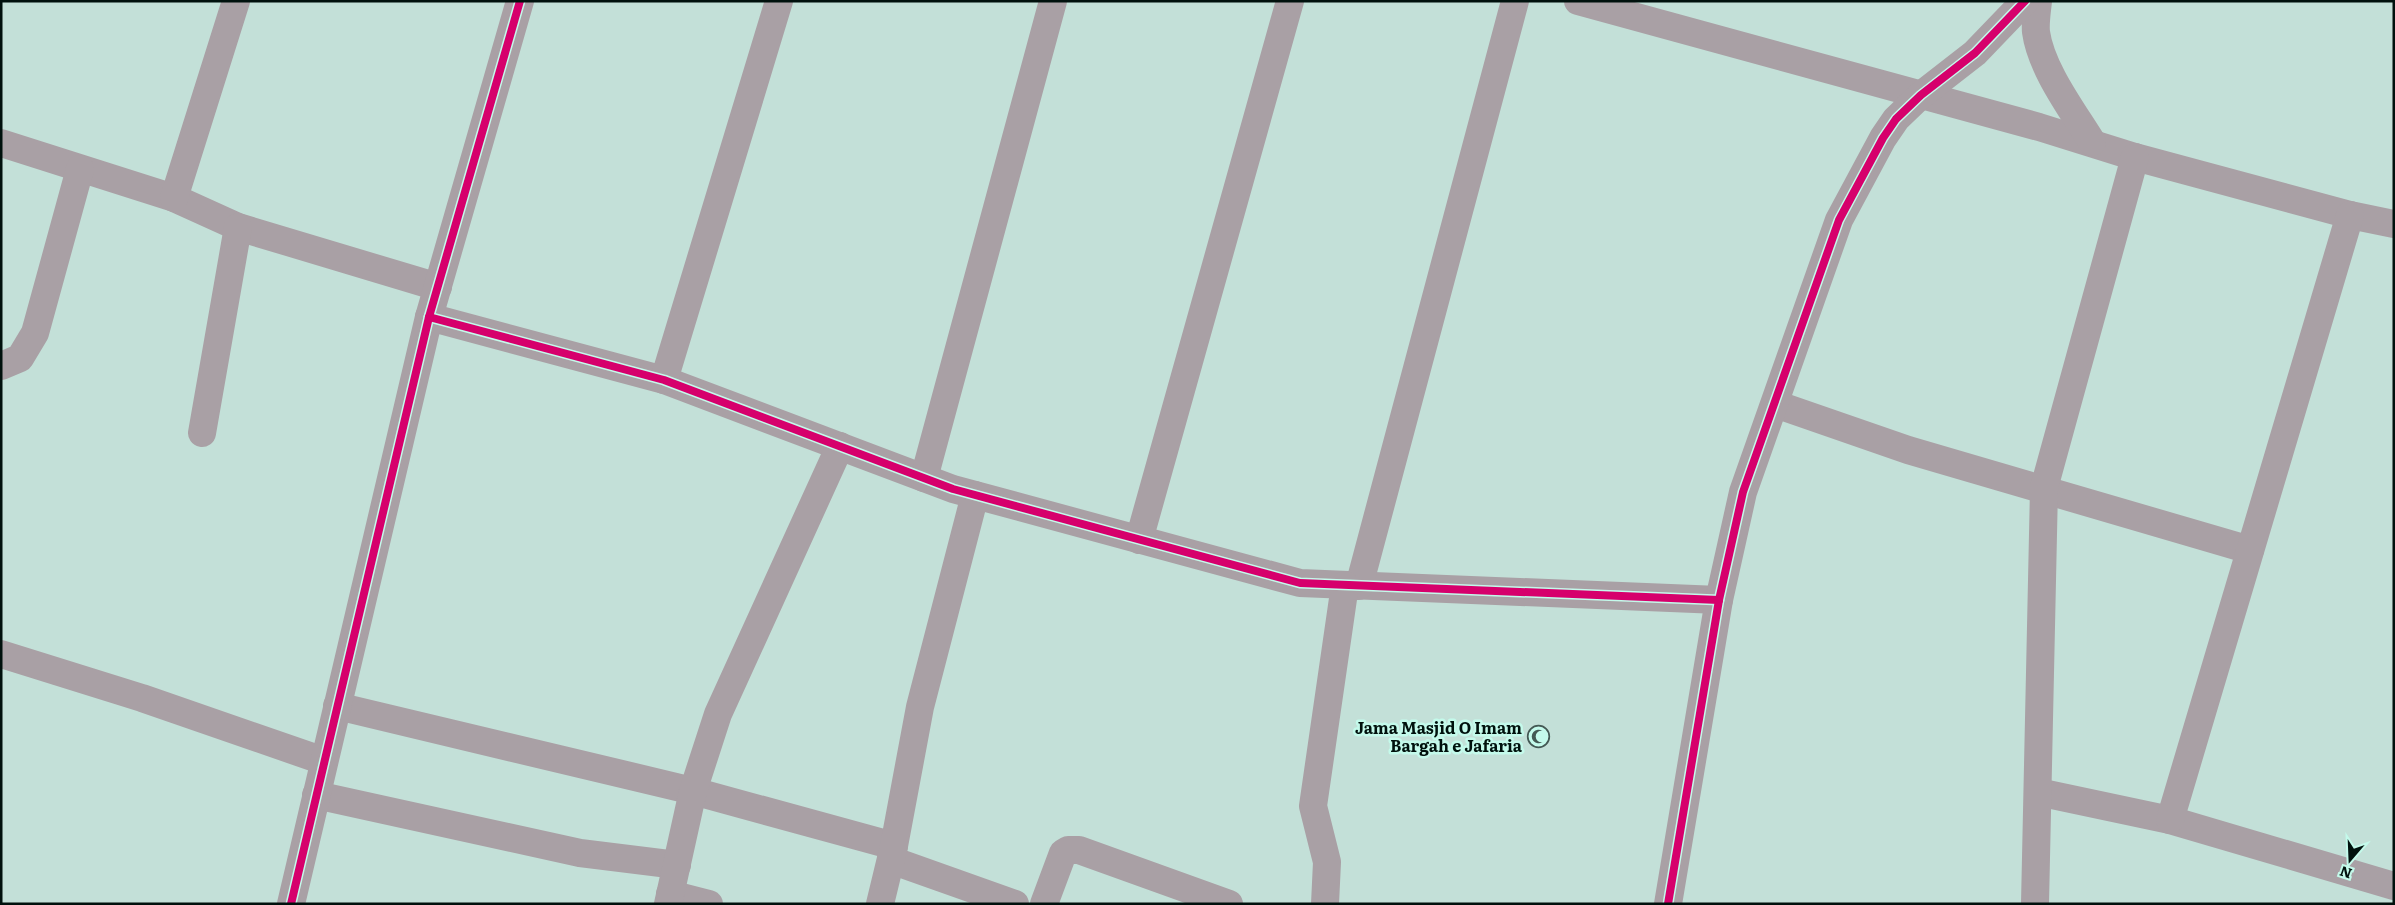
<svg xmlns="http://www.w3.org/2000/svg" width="2395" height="905" font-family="Literata,serif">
	<rect width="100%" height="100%" fill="#c3e0d8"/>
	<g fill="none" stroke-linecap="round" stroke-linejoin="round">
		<g stroke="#a9a0a5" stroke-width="28">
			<polyline points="1578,1 2039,127 2135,157 2350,215 2394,224"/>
			<path d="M2038,1C2037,11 2035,23 2036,32C2041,69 2073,111 2092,142"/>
			<polyline points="1,143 174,198 238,227 438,287"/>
			<polyline points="174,198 236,1"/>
			<polyline points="429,317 664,380 953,489 1300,583 1719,600"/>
			<polyline points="1,366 20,358 35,333 80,169"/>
			<polyline points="664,380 779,1"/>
			<polyline points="1775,404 1908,450 2250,550"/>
			<polyline points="202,433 238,227"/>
			<polyline points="924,478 1053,1"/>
			<polyline points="1139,540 1290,1"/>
			<polyline points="1359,586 1515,1"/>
			<polyline points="1,654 142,698 324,761"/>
			<polyline points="337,706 693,791 894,846"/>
			<polyline points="2038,792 2170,820 2394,886"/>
			<polyline points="316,795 580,853 677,865"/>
			<polyline points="2170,820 2350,215"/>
			<polyline points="891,860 1015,904"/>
			<polyline points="670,894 709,904"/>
			<polyline points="291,904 429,317 520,1"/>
			<polyline points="668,904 693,791 718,714 840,446"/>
			<polyline points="880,904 894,846 920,707 975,495"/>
			<polyline points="1044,904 1063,853 1068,850 1079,850 1229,904"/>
			<polyline points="1325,904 1327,862 1313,806 1345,585"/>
			<polyline points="1668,904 1719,600 1743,492 1839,220 1883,138 1896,119 1921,95 1975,53 2025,1"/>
			<polyline points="2035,904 2044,488 2135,157"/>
		</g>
		<defs>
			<g id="cycleway">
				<polyline points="429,317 664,380 953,489 1300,583 1719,600"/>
				<polyline points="291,904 429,317 520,1"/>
				<polyline points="1668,904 1719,600 1743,492 1839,220 1883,138 1896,119 1921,95 1975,53 2025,1"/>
			</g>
		</defs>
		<use href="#cycleway" stroke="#c4faeb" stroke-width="11"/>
		<use href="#cycleway" stroke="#d6006c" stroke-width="8"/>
	</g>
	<defs>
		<symbol id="mosque-ring" viewBox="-11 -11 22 22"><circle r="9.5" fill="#c4faeb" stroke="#445954" stroke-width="1.5"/><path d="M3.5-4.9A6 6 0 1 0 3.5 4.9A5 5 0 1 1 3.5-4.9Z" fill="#445954"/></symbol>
	</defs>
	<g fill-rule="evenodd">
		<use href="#mosque-ring" x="1526" y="724" width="25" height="25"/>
	</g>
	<g text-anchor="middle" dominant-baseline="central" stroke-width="5" stroke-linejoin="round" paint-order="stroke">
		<g font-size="16" font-weight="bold" fill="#00110d" stroke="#c4faeb" text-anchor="end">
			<text x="1522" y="727">Jama Masjid O Imam<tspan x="1522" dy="18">Bargah e Jafaria</tspan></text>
		</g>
	</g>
	<rect width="2395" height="905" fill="none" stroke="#00110d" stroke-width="5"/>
	<g transform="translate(2350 860) rotate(199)" stroke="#c4faeb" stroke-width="4" paint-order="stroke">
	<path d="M0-4L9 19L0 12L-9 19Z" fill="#00110d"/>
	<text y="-8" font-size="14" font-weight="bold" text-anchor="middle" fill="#00110d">N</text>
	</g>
</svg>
